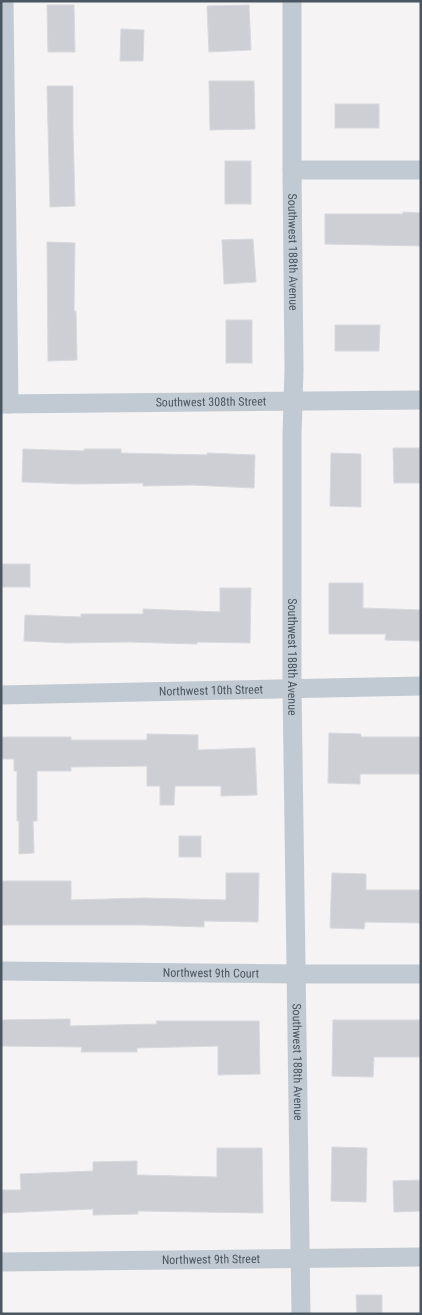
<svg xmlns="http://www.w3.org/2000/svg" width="422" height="1315" font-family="'Roboto Condensed',sans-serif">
	<rect width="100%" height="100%" fill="#f5f3f3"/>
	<g fill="#cdcfd5" stroke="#d7d9de">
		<polygon points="47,5 74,5 75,52 48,52"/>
		<polygon points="249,5 251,50 209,52 207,6"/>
		<polygon points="121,29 144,30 143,61 120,61"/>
		<polygon points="209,81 254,81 255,129 210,130"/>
		<polygon points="47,86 73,86 73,130 75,206 50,207"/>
		<rect x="335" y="104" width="44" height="24"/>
		<rect x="225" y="161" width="26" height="43"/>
		<polygon points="403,212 421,213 421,246 325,244 325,214 403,214"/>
		<polygon points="253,239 256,282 224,284 222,240"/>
		<polygon points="47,242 75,243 74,311 76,311 77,360 48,361"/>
		<rect x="226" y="320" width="26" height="43"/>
		<polygon points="335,325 380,325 379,351 335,351"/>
		<polygon points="393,448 421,448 421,483 394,483"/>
		<polygon points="23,449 84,451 84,449 121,449 121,453 207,455 207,453 255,455 254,488 192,485 143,486 143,483 75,484 22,482"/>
		<polygon points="331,453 361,454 361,507 330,506"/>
		<rect x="1" y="564" width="29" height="23"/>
		<polygon points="329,583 363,583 363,608 421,610 421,641 385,640 386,634 329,634"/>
		<polygon points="220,588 251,588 250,643 197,642 197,644 129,642 68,643 24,641 25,615 81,617 81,614 143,614 143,609 220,612"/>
		<polygon points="329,733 361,734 361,737 421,737 421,774 360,774 360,784 328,783"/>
		<polygon points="147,734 198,735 198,750 255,748 257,795 221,796 221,786 175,786 174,805 160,805 160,786 147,786 147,766 71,767 71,771 37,771 37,821 33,821 34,853 19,854 19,821 17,821 17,771 14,771 14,759 1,759 1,737 71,737 71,740 147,740"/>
		<rect x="179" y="836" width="22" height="21"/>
		<polygon points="226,873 259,873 258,922 204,921 204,927 143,925 1,925 1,881 71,881 71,900 144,898 226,900"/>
		<polygon points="332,873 366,874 366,890 421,890 421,923 365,922 364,929 330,928"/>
		<polygon points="70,1019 70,1026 157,1024 156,1021 259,1021 260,1074 218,1075 218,1046 137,1048 137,1052 81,1052 82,1047 1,1046 1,1020"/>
		<polygon points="333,1020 421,1020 421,1057 374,1057 373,1077 332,1076"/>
		<polygon points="332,1147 367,1148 366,1202 331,1201"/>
		<polygon points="217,1148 262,1148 263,1213 138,1211 138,1214 93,1215 93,1209 1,1213 1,1190 21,1190 20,1174 93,1171 93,1162 137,1161 137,1175 217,1177"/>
		<polygon points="421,1180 421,1211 394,1212 393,1181"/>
		<polygon points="356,1295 382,1295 382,1314 357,1314"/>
	</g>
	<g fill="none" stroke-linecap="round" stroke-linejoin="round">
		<g stroke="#c1cad2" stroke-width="19">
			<polyline points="4,1 9,404"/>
			<path id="s1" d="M292,1V170L294,370L292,435V687L301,1314"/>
			<polyline points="292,170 421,170"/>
			<path id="s2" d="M1,404L421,400"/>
			<path id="s3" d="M1,695L421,686"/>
			<path id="s4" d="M1,971L295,974H421"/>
			<path id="s5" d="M1,1262L421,1257"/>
		</g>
	</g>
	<g text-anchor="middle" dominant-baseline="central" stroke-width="5" stroke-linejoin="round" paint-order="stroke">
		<g font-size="12" fill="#4a5661" stroke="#fff">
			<text stroke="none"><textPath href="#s1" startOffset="251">Southwest 188th Avenue</textPath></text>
			<text stroke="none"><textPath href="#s2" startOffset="210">Southwest 308th Street</textPath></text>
			<text stroke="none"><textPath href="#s1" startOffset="656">Southwest 188th Avenue</textPath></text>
			<text stroke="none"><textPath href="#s3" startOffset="210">Northwest 10th Street</textPath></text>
			<text stroke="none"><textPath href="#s4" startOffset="210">Northwest 9th Court</textPath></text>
			<text stroke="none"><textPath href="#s1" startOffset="1061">Southwest 188th Avenue</textPath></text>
			<text stroke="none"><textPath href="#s5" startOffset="210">Northwest 9th Street</textPath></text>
		</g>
	</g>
	<rect width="422" height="1315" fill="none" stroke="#4a5661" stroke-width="5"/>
</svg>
